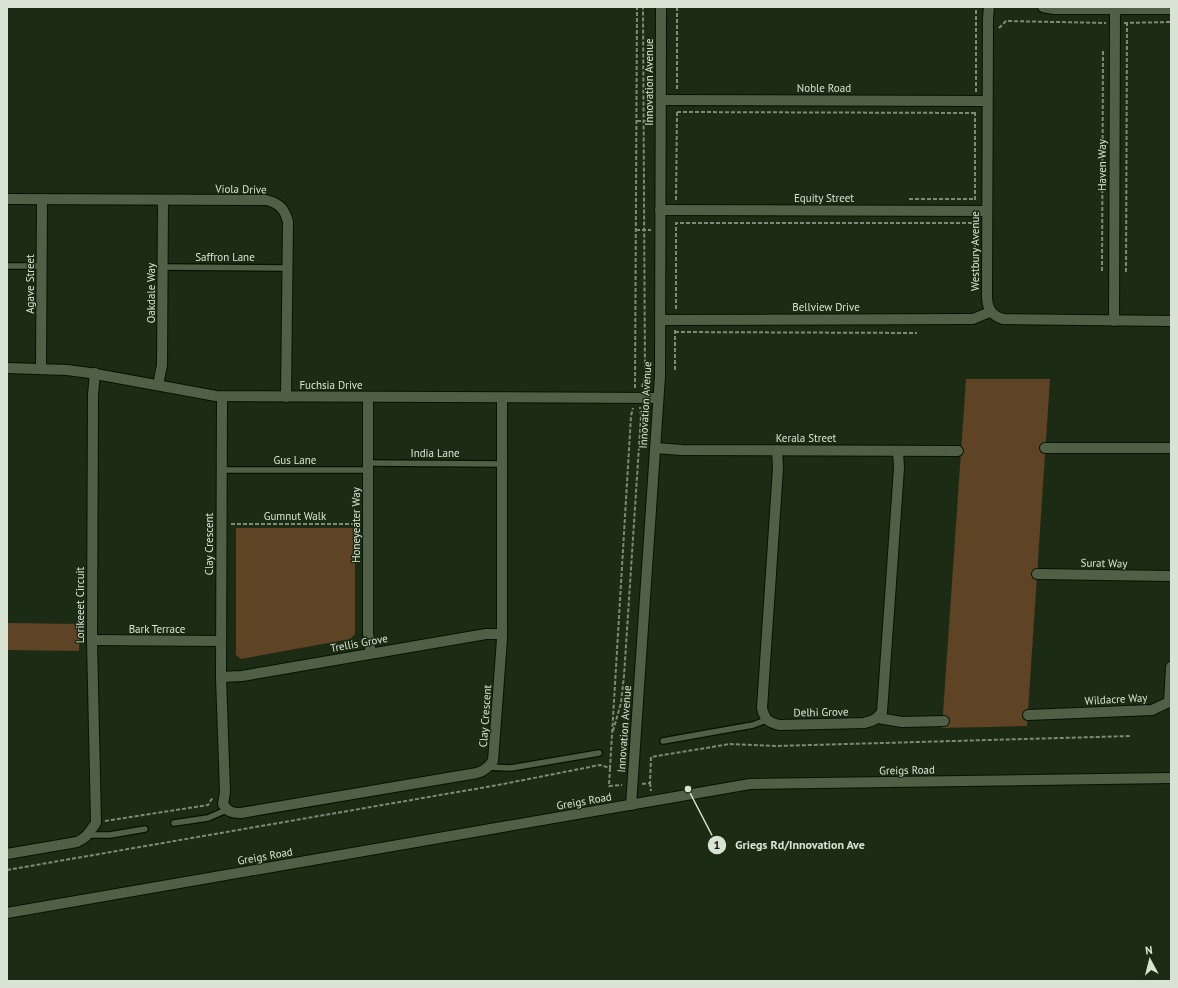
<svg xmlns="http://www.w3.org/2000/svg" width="1178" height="988" font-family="'PT Sans',sans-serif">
	<rect width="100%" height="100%" fill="#1c2b14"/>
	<g fill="#5f4325">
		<polygon points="966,379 1050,379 1027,726 942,728"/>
		<polygon points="236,528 355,528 355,634 350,639 241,659 236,655"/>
		<polygon points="7,623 80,624 79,651 7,650"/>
	</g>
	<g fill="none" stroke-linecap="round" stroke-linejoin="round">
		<defs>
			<g id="lane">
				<polyline points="7,266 42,266"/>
				<polyline points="163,267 287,268"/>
				<polyline points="368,463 502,464"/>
				<polyline points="222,470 368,470"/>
				<polyline points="663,741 753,725 766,720"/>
				<polyline points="489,767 511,768 599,753"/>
				<polyline points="174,823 208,818 226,810"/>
				<polyline points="88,835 110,835 145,829"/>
			</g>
			<g id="street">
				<path d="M989,7L988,18L987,295C987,307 990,315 1003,319L1171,321"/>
				<polyline points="1043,7 1054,9 1171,9"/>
				<polyline points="661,100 987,101"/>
				<path d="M7,199L266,200C279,203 285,209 288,222L286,397"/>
				<polyline points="660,210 987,211"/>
				<polyline points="660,320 968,319 973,319 990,312"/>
				<polyline points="1114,321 1115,9"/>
				<polyline points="41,369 42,199"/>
				<polyline points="158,385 162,365 163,200"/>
				<path d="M222,397L221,677L225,792L223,804C228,812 232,813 241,813L477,773C484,771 488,768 493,761L502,639V398"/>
				<polyline points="368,397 368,633 371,653"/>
				<polyline points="655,448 682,450 958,451"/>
				<polyline points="1045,448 1171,448"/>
				<path d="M777,450L778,468L762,708C764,719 769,723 780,725L864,723C873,721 877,719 882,712L899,468L898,451"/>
				<polyline points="1037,574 1171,576"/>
				<polyline points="92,640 221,641"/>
				<polyline points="221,677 242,676 486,634 502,634"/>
				<polyline points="1028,715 1152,710 1169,702 1171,667"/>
				<polyline points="878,718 902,722 944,721"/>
				<path d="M7,854L77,842C88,837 89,832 96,823L92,640L93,395L95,373"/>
			</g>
			<g id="secondary">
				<polyline points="7,368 67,370 90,373 216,396 658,398"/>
				<polyline points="631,805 660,376 661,7"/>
				<polyline points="7,913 750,784 1171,778"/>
			</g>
		</defs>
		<use href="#lane" stroke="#061301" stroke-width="8"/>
		<use href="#street" stroke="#061301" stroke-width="12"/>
		<use href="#secondary" stroke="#061301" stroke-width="12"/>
		<g stroke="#7d8a77" stroke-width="2" stroke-dasharray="4 2" stroke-linecap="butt">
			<polyline points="677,7 677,90"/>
			<polyline points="1124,23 1171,22"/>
			<polyline points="999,28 1006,21 1106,23"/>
			<polyline points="976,92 976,7"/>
			<polyline points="677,112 975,113"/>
			<polyline points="637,121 651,121"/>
			<polyline points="909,199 975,199"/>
			<polyline points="676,200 677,112"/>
			<polyline points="975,200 975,112"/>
			<polyline points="636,230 651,230"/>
			<polyline points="1102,271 1103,50"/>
			<polyline points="1126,272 1127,23"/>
			<polyline points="975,279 975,222"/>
			<polyline points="676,309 676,223 975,223"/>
			<polyline points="675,330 675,372"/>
			<polyline points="675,332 917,333"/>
			<polyline points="642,387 645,377 643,7"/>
			<polyline points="635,388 637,7"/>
			<polyline points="231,524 358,524"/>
			<polyline points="613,731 621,703 624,676 641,416 640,407"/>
			<polyline points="610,768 609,786 622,785"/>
			<polyline points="650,783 651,791"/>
			<polyline points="642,784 650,783 651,757 730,744 776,746 1131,736"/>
			<polyline points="105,821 208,805 213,797"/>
			<polyline points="7,870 498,785 600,765 610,768 631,416 633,408"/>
		</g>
		<use href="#lane" stroke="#4f6047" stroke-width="5.5"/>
		<use href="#street" stroke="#4f6047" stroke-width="10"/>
		<use href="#secondary" stroke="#4f6047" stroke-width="10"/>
	</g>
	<g text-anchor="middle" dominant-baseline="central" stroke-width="3" stroke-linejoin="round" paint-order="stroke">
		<g font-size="11" fill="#d8e3d4" stroke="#1c2b14">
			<text transform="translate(649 82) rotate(-90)">Innovation Avenue</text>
			<text x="824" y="88">Noble Road</text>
			<text transform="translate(1102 165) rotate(-90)">Haven Way</text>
			<text transform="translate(241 189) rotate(1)">Viola Drive</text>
			<text x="824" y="198">Equity Street</text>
			<text transform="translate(975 251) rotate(-90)">Westbury Avenue</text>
			<text x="225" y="257">Saffron Lane</text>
			<text transform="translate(30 284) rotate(-90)">Agave Street</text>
			<text transform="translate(151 293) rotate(-90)">Oakdale Way</text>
			<text x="826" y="307">Bellview Drive</text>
			<text x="331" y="385">Fuchsia Drive</text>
			<text transform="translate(645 405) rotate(-87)">Innovation Avenue</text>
			<text x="806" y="438">Kerala Street</text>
			<text x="435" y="453">India Lane</text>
			<text x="295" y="460">Gus Lane</text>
			<text x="295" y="516">Gumnut Walk</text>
			<text transform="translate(356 525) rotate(-90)">Honeyeater Way</text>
			<text transform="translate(209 544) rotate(-90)">Clay Crescent</text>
			<text transform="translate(1104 563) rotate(1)">Surat Way</text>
			<text transform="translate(80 605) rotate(-90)">Lorikeeet Circuit</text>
			<text x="157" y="629">Bark Terrace</text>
			<text transform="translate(359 643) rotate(-10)">Trellis Grove</text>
			<text transform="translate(1116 699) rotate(-3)">Wildacre Way</text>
			<text transform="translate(821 712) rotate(-1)">Delhi Grove</text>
			<text transform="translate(485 716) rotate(-86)">Clay Crescent</text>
			<text transform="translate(624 729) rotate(-86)">Innovation Avenue</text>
			<text transform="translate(907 770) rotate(-1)">Greigs Road</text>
			<text transform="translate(584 801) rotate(-10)">Greigs Road</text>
			<text transform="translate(265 856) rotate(-10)">Greigs Road</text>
		</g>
	</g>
	<path fill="none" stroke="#d8e3d4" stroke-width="1.5" d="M688 789L717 845"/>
	<g fill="#d8e3d4" stroke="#1c2b14" stroke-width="1.5">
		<circle cx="688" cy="789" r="4"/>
		<circle cx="717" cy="845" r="10"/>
	</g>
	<g font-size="12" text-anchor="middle" font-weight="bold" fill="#111">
		<text x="717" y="849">1</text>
	</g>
	<g font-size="12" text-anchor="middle" font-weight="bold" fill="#d8e3d4" stroke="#1c2b14" stroke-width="3" stroke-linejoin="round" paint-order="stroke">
		<text x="800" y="849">Griegs Rd/Innovation Ave</text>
	</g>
	<rect width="1178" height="988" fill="none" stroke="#d8e3d4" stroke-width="16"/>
	<g transform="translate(1150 960) rotate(353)" stroke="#1c2b14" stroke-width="3" paint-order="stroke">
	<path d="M0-3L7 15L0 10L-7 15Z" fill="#d8e3d4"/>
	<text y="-6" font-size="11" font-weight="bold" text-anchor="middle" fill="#d8e3d4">N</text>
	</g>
</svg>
